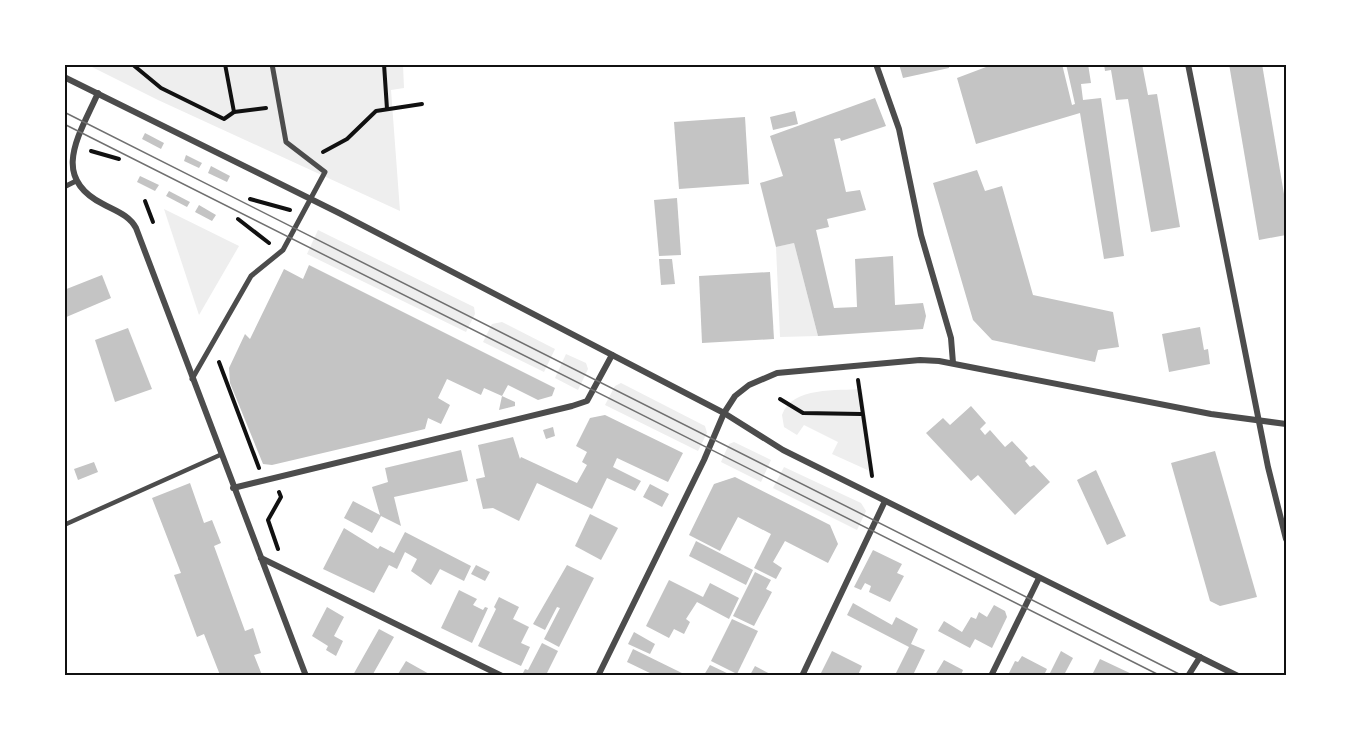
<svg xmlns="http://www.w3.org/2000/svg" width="1351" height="740" font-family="Barlow,sans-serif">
	<rect width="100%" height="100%" fill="#fff"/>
	<g fill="#eee">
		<polygon points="88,65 403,65 404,88 391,90 400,211 158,100"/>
		<polygon points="164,209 239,246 199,315"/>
		<polygon points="318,230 474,307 475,314 466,332 307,254"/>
		<polygon points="794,243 818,336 780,337 776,247"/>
		<polygon points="502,322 555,349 544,372 483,342 492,324"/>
		<polygon points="566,354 586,363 588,369 578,390 555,378"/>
		<polygon points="621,383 705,426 707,433 698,451 605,405 615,386"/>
		<path d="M862,389L874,473L832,454L838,442L804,425L797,435L784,427L782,415C792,386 838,391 862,389Z"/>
		<polygon points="734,442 771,460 761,482 721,462 729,444"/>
		<polygon points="784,467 861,503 866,511 857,530 773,488"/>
	</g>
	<g fill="#c4c4c4">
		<polygon points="899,64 949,64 949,68 903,78"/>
		<polygon points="994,64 1062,64 1072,105 1075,104 1066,64 1088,64 1091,83 1081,84 1083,100 1101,98 1124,256 1104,259 1080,113 976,144 957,78"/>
		<polygon points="1104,64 1142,64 1148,95 1157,94 1180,227 1151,232 1128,99 1116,100 1111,70 1105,71"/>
		<polygon points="1229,64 1262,64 1286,206 1286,235 1259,240"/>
		<polygon points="875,98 886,126 841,141 840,138 834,139 846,192 860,190 866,210 827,219 829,227 816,230 834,308 857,307 855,259 893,256 895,305 923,303 926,316 923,329 818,336 794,243 776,247 760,183 783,176 770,136"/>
		<polygon points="795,111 798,124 773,130 770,117"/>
		<polygon points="745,117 749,184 679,189 674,122"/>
		<polygon points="145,133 164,143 161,149 142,139"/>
		<polygon points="186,155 202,163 199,168 184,161"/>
		<polygon points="211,166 230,176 227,182 208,173"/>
		<polygon points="977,170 985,191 1002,186 1033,295 1113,312 1119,347 1098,350 1095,362 992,340 973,320 933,183"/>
		<polygon points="140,176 159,185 155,191 137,182"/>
		<polygon points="169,191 190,202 187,207 166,196"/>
		<polygon points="677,198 681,255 659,256 654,200"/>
		<polygon points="199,205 216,215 212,221 195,212"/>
		<polygon points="659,259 672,259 675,284 661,285"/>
		<polygon points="309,265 555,388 552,396 538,400 508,385 502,396 515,402 515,406 499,410 502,396 484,388 481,395 447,379 438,398 450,405 441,424 428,418 425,429 272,465 263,464 230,383 229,368 245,334 250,339 284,269 303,279"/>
		<polygon points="770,272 774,339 702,343 699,276"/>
		<polygon points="102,275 111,298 64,318 64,290"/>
		<polygon points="1200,327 1204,350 1208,349 1210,364 1169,372 1162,334"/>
		<polygon points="128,328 152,389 115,402 95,340"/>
		<polygon points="971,406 986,423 980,429 985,435 990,430 1005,447 1012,441 1028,458 1025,461 1030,467 1034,465 1050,482 1015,515 978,475 971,481 926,433 943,418 950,425"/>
		<polygon points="605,415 683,453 668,482 617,458 613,467 641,481 635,491 607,478 592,509 537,483 519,521 493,508 483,509 476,479 485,477 478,445 513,437 520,459 521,457 577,483 587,465 582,462 587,452 576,446 590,418"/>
		<polygon points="553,427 555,436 546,439 543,430"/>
		<polygon points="461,450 468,481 394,497 401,526 381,516 372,533 344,518 353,501 380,515 372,487 388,482 385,468"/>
		<polygon points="1215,451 1257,597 1220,606 1210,601 1171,463"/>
		<polygon points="94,462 98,472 78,480 74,469"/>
		<polygon points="1096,470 1126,536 1107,545 1077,480"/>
		<polygon points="735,477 830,525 838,544 828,563 785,541 773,562 782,568 776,579 754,568 771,534 738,517 720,551 689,535 714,484"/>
		<polygon points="190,483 204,523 212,520 221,543 214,546 245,631 253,628 261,653 254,655 262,675 220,675 204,634 197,637 174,575 181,573 152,498"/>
		<polygon points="650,484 669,494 662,507 643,497"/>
		<polygon points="590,514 618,528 601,560 575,546"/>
		<polygon points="344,528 378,549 380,546 394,553 405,532 471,566 464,581 440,569 431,585 411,571 417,559 405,552 397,569 389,565 374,593 323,569"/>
		<polygon points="696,541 753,570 746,585 689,556"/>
		<polygon points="873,550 902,564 897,573 904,576 890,602 869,592 871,586 865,583 861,590 854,587"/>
		<polygon points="476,565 490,572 485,581 471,574"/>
		<polygon points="567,565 594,578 559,647 544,639 560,608 557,607 545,630 533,624"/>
		<polygon points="755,572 771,580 766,589 772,592 754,626 733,616"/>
		<polygon points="669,580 703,597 710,583 739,598 729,619 697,602 686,619 690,622 684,634 674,629 669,638 646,626"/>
		<polygon points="459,590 477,599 473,605 483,610 485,607 488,608 472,643 441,628"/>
		<polygon points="499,597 519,607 513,619 529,627 521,643 530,647 521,666 478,646 496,609 494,607"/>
		<polygon points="853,603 892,625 896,617 918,629 911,644 925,650 913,675 895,675 909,647 847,615"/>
		<polygon points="994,605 1005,611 1007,617 992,648 975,639 970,648 938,631 944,621 962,632 971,617 976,619 979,612 987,617"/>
		<polygon points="327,607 344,617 334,636 343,641 336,656 326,650 328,646 312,636"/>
		<polygon points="732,619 758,631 737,674 711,661"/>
		<polygon points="379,629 394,637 373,674 376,675 353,675"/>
		<polygon points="634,632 655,644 650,654 628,644"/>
		<polygon points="542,643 558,651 546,675 523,673 525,669 528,670"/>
		<polygon points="633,649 686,675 654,675 627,662"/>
		<polygon points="832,651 862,666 858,675 820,675"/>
		<polygon points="1061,651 1073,658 1064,675 1049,675"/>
		<polygon points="1022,656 1047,669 1044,675 1008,675 1015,661 1018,662"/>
		<polygon points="1100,659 1134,675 1092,675"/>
		<polygon points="944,660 963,670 961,675 935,675"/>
		<polygon points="406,661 431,675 398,674"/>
		<polygon points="710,665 731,675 704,675"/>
		<polygon points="755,666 772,675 750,675"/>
	</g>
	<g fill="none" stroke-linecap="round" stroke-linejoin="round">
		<g stroke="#111" stroke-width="4">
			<polyline points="132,64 161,88 224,119 234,112 266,108"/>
			<polyline points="225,64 234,112"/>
			<polyline points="384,64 387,109"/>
			<polyline points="91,151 119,159"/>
			<polyline points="323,152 347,139 376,111 422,104"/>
			<polyline points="250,199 290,210"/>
			<polyline points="145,201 153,222"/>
			<polyline points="238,219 269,243"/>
			<polyline points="219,362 259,468"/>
			<polyline points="858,380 872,476"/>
			<polyline points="780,399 803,413 861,414"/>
			<polyline points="278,549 268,520 281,497 279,492"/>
		</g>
		<polyline stroke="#4c4c4c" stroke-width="4.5" points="64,525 220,455"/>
		<g stroke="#4c4c4c" stroke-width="5">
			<polyline points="64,187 76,181"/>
			<polyline points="192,379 251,276 283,250 325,172 286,142 272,64"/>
		</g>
		<g stroke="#4c4c4c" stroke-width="6">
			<polyline points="876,64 899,129 921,235 951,338 953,363"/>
			<polyline points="1188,64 1268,467 1286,539"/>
			<polyline points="64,77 339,213 724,413 783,450 1238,676"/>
			<path d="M98,93C80,134 49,177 103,204C116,211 129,215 136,228L306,676"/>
			<polyline points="233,488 572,406 587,401 612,355"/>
			<polyline points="261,558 502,676"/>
			<polyline points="598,676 704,460 724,413 735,396 749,385 777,373 920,360 939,361 1211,414 1286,424"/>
			<polyline points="802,676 885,501"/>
			<polyline points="991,676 1039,578"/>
			<polyline points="1188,676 1200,657"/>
		</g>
		<g stroke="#707070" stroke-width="1.5">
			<polyline points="64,112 1183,676"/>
			<polyline points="64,124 1161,676"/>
		</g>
	</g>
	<rect width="1351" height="740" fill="none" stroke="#ffffff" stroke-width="132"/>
	<rect x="66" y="66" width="1219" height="608" fill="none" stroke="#111" stroke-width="2"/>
</svg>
